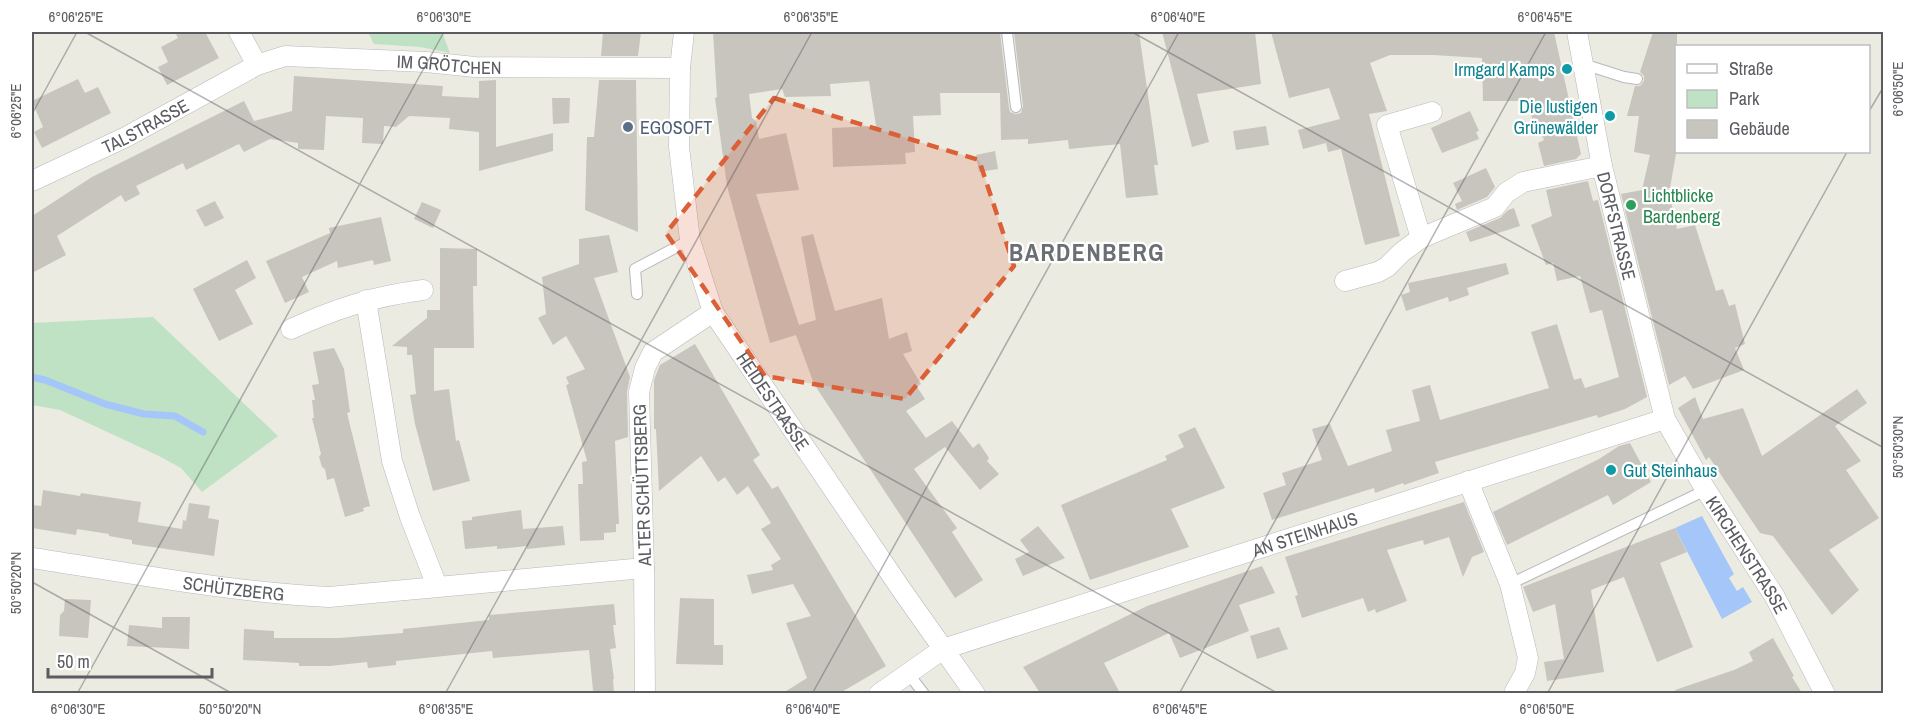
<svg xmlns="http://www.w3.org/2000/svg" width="1915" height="725" font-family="'Archivo Narrow',sans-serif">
	<rect width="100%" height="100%" fill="#ecebe1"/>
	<g fill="#bfe2c5">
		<polygon points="368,32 442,32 450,53 420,47 374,44"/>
		<polygon points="153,317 278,436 202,492 181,468 159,456 60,410 32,405 32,323"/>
	</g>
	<polygon fill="#a5c6f8" points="1702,516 1734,574 1729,578 1737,591 1743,587 1752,602 1722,619 1675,528"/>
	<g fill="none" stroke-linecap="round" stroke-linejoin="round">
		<polyline stroke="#a5c6f8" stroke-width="7" points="32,377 45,380 105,404 144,414 175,416 203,432"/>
	</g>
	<g fill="#c7c5be">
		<polygon points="175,32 205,32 219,58 167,85 158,67 168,62 161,47 178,38"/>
		<polygon points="603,32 641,32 638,56 601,56"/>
		<polygon points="713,32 1000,32 1009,108 1010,112 1016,114 1021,113 1023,106 1014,32 1139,32 1158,165 1154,165 1158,195 1126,198 1120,144 1069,149 1068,140 1028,144 1028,139 1001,140 1000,93 940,93 941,115 913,116 915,152 905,153 906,164 833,167 832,128 876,126 869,81 830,84 831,96 785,97 782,89 749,94 752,118 756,121 759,139 786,133 792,159 799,190 756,194 799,325 816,320 801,237 813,234 835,311 882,298 889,339 907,332 912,351 903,354 921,384 917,387 925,399 906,411 926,438 952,421 973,448 979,443 989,458 987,461 999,474 980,490 945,447 914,469 957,528 952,532 983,580 955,598 814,384 796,335 770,343 727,186 715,98 717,97"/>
		<polygon points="1162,32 1255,32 1261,84 1197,94 1209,142 1192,147"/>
		<polygon points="1271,32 1554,32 1581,154 1576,159 1544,166 1538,143 1544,140 1535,118 1532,119 1528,101 1483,101 1482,58 1433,55 1390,55 1370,63 1387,111 1369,114 1400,236 1365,245 1341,149 1328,152 1326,143 1303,149 1298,130 1340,119 1329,88 1289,98"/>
		<polygon points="1653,32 1677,32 1677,148 1670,188 1668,188 1677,229 1695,225 1716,291 1723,289 1729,306 1735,304 1745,344 1735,348 1744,370 1693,389 1685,376 1669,385 1621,194 1642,190 1650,155 1634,152 1639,116 1627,116 1635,86 1640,86 1644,81 1644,76 1640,72"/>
		<polygon points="294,76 443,86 442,96 479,98 479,81 496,80 496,147 553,133 553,151 479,171 479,132 449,129 450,118 409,116 396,127 384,126 383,144 362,143 363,118 326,116 324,150 298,149 298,143 270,139 244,152 239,144 186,170 183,163 136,186 140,194 125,202 121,195 57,236 66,255 32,273 32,216 92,177 244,101 254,121 292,111"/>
		<polygon points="78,79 85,93 98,87 111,113 42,148 34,132 43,127 32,101"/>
		<polygon points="599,80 636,80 638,232 585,210 587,137 594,137"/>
		<polygon points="552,98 570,98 569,123 553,124"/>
		<polygon points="1470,111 1479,131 1476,132 1479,139 1442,153 1431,128"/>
		<polygon points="1266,126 1269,145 1236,150 1233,131"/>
		<polygon points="995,151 998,169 979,172 976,155"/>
		<polygon points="1486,168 1495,187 1487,197 1457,210 1455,204 1462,201 1453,183"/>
		<polygon points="1588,181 1593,201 1598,200 1647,397 1625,409 1598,418 1597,415 1435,462 1439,473 1404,485 1403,483 1375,493 1374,488 1272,520 1263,493 1286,485 1282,473 1322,460 1312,429 1330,424 1348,466 1392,451 1386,430 1420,421 1412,390 1430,385 1440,420 1549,388 1531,332 1557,324 1574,380 1581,378 1585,388 1619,377 1602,310 1590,313 1580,276 1557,281 1553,263 1546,265 1531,225 1552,216 1546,190"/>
		<polygon points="215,201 224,218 205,227 196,210"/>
		<polygon points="422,202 441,210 433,228 414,219"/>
		<polygon points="1514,208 1520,226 1470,242 1466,232 1500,218 1508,210"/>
		<polygon points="381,217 391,261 374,265 373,260 338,268 337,261 302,277 309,292 285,303 266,261 330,233 329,228"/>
		<polygon points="609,235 618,272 594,278 630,377 627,392 628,437 615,441 619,524 616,524 616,532 604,533 604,540 580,541 578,484 583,484 582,462 587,461 566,385 569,384 566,377 585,369 566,336 553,345 538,318 546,314 542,277 579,264 579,239"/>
		<polygon points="440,248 477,249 477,286 473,286 474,348 434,348 434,391 449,389 456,441 459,440 470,481 433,491 415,424 410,395 416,394 412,355 407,355 407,347 392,346 427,318 427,310 440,310"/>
		<polygon points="247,260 256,278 235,290 253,324 219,341 193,289"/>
		<polygon points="1506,263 1509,274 1467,288 1469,295 1449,302 1448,297 1406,311 1401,295 1410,292 1408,283"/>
		<polygon points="695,344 760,455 753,460 772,489 778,486 886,666 840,693 783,693 807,678 786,623 811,616 793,584 752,594 747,575 773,570 771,565 781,559 761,529 771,523 748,486 737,495 725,477 718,482 701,456 659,491 656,429 654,429 654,380 660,365"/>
		<polygon points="334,348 344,369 350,412 347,413 370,506 363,508 364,511 345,517 334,478 327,480 325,469 322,467 319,457 321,454 312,418 314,418 312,400 315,400 312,385 319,384 313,352"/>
		<polygon points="1857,389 1867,403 1835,426 1861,461 1846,470 1879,518 1829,550 1859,590 1832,615 1773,536 1760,533 1709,457 1706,460 1678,408 1695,397 1703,419 1743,408 1762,456"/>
		<polygon points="1195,427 1225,488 1171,509 1189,547 1090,580 1061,505 1167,460 1165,456 1184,447 1178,435"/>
		<polygon points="1630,443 1651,482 1613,505 1608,495 1507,545 1493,512 1599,459 1619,446"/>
		<polygon points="43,490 80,496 81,493 141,502 138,522 182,529 183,520 186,521 189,503 210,506 208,518 219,520 214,556 132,544 132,540 109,536 109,534 77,529 76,535 32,528 32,505 41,506"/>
		<polygon points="1464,502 1484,552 1472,557 1463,577 1449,537 1424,545 1423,540 1387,550 1407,601 1376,613 1375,609 1368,612 1363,598 1302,618 1295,596 1298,595 1285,557"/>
		<polygon points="521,510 523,529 563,526 565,545 527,549 527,546 497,549 497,546 465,549 462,521 472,520 472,517"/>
		<polygon points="1038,526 1065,558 1023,576 1015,559 1029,552 1020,540"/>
		<polygon points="1675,528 1687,552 1660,563 1693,647 1657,662 1624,577 1591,590 1604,672 1547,681 1544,662 1564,659 1555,604 1533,612 1523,587"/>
		<polygon points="1262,566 1275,593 1239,605 1249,631 1180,658 1169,633 1104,663 1120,693 1040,693 1023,667 1147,606"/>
		<polygon points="680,598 714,599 714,645 723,645 723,665 676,664"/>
		<polygon points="65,599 91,600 88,638 59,636 60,615 64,611"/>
		<polygon points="614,604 616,625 613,625 616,648 610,649 614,679 613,679 614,693 595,693 593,690 589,650 493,658 492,651 396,661 396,665 368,668 367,662 330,666 299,666 299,663 243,660 244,629 274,631 274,638 339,638 403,633 403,629 489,620 489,615"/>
		<polygon points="162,617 190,617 189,649 127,646 129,625 162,628"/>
		<polygon points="1279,627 1288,649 1257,659 1250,636"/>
		<polygon points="1773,638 1794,676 1792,677 1802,693 1676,693 1675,690 1734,670 1753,661 1749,652"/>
	</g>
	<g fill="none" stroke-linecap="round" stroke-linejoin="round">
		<defs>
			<g id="lane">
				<polyline points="1007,32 1016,107"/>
				<polyline points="1583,64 1624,77 1637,79"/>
				<polyline points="637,294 635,269 690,240"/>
				<polyline points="1510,584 1706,490"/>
				<polyline points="908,673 924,694"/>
			</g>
			<g id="street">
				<polyline points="239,32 257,65"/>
				<path id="s1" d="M684,32L680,68L679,147L690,240L713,312L901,589L975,694"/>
				<path id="s2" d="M1577,32L1602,166L1665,419L1704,487L1775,597L1825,694"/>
				<path id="s3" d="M32,181L126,137L257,65L285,56L426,62L475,67L680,68"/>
				<polyline points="1421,238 1387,125 1432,112"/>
				<polyline points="1345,281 1378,272 1387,267 1402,252 1421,238 1495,207 1506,193 1523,182 1602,166"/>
				<polyline points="366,300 392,461 410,517 437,586"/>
				<path d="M291,329C335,309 374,296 423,290"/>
				<polyline points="1468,481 1510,584 1528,658 1525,673 1515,691"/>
				<path id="s4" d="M32,558C130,573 229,592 329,597L644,568"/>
				<polyline points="645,694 644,568 639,392 645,368 653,352 713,312"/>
				<path id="s5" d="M879,694L943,649L1665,419"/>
			</g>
		</defs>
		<use href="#lane" stroke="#b7b8bd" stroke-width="12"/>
		<use href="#street" stroke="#b7b8bd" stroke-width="21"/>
		<use href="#lane" stroke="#fff" stroke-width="10"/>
		<use href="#street" stroke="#fff" stroke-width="20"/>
	</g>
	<path fill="#dc6037" fill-opacity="0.2" stroke="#dc6037" stroke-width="4.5" stroke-dasharray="12 8" stroke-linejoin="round" d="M774,98L979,160L1014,266L905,399L765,376L666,233Z"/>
	<path fill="none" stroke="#5a5c61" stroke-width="1.5" stroke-opacity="0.45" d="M85,32L1279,694M1132,32L1884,448M1868,113L1884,86M32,114L77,32M32,582L233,694M77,694L444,32M445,694L812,32M812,694L1179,32M1179,694L1546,32M1547,694L1847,152"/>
	<g fill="#0f9aa8" stroke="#fff" stroke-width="2">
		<circle cx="1567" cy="69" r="6"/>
		<circle cx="1610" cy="116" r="6"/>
		<circle cx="1611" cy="470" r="6"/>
	</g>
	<circle fill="#5c6f8a" stroke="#fff" stroke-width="2" cx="628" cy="127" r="6"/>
	<circle fill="#2e9e5b" stroke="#fff" stroke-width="2" cx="1631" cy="205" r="6"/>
	<g text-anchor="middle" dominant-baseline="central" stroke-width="4.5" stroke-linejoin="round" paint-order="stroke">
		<g font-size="18" fill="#5a5c61" stroke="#fff">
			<text stroke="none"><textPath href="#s3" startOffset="447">IM GRÖTCHEN</textPath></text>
			<text stroke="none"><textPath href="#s3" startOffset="126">TALSTRASSE</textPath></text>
			<text stroke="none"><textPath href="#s2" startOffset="198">DORFSTRASSE</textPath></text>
			<text stroke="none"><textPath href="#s1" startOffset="392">HEIDESTRASSE</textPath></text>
			<text transform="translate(642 485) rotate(-92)">ALTER SCHÜTTSBERG</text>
			<text stroke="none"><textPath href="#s5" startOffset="458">AN STEINHAUS</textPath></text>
			<text stroke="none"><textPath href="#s2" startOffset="556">KIRCHENSTRASSE</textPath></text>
			<text stroke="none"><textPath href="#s4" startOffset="204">SCHÜTZBERG</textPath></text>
		</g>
		<g font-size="18" fill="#0d838f" stroke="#fff" text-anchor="end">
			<text x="1555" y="69">Irmgard Kamps</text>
			<text x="1598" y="106">Die lustigen<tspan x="1598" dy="21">Grünewälder</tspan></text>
			<text x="1623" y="470" text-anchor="start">Gut Steinhaus</text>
		</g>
		<g font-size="18" fill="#4e5e75" stroke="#fff" text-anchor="start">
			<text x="640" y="127">EGOSOFT</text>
		</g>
		<g font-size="18" fill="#27864d" stroke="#fff" text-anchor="start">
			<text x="1643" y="195">Lichtblicke<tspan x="1643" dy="21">Bardenberg</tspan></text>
		</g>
		<g font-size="24" font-weight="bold" letter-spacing="1.5" fill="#6b6e73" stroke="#fff">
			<text x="1087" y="252">BARDENBERG</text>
		</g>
	</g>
	<rect width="1915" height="725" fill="none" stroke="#ffffff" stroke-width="66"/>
	<rect x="1675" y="45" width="195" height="108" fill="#ffffff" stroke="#bdbec0" stroke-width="1.5"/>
	<rect x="1687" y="64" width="30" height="9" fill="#ffffff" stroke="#bdbec0" stroke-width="1.5"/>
	<text x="1729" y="75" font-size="18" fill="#5a5c61">Straße</text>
	<rect x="1687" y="90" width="30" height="18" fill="#bfe2c5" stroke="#bdbec0" stroke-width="1.5"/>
	<text x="1729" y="105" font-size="18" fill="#5a5c61">Park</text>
	<rect x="1687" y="120" width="30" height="18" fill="#c7c5be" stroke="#bdbec0" stroke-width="1.5"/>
	<text x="1729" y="135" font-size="18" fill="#5a5c61">Gebäude</text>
	<path d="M48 668v9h164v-9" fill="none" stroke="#5a5c61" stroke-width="3"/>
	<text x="57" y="668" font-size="18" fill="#5a5c61" stroke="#ffffff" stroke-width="4.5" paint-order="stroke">50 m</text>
	<rect x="33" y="33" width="1849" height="659" fill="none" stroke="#5a5c61" stroke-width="2"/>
	<g font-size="15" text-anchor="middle" fill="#5a5c61">
		<text x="76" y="22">6°06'25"E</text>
		<text x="444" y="22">6°06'30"E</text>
		<text x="811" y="22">6°06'35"E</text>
		<text x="1178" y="22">6°06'40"E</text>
		<text x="1545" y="22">6°06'45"E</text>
		<text transform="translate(1898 89) rotate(-90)" y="5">6°06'50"E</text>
		<text transform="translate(16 111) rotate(-90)" y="5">6°06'25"E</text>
		<text transform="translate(1898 447) rotate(-90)" y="5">50°50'30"N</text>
		<text transform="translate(16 583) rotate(-90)" y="5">50°50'20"N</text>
		<text x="78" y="714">6°06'30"E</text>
		<text x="230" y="714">50°50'20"N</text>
		<text x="446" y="714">6°06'35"E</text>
		<text x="813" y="714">6°06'40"E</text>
		<text x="1180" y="714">6°06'45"E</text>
		<text x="1547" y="714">6°06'50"E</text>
	</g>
</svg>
